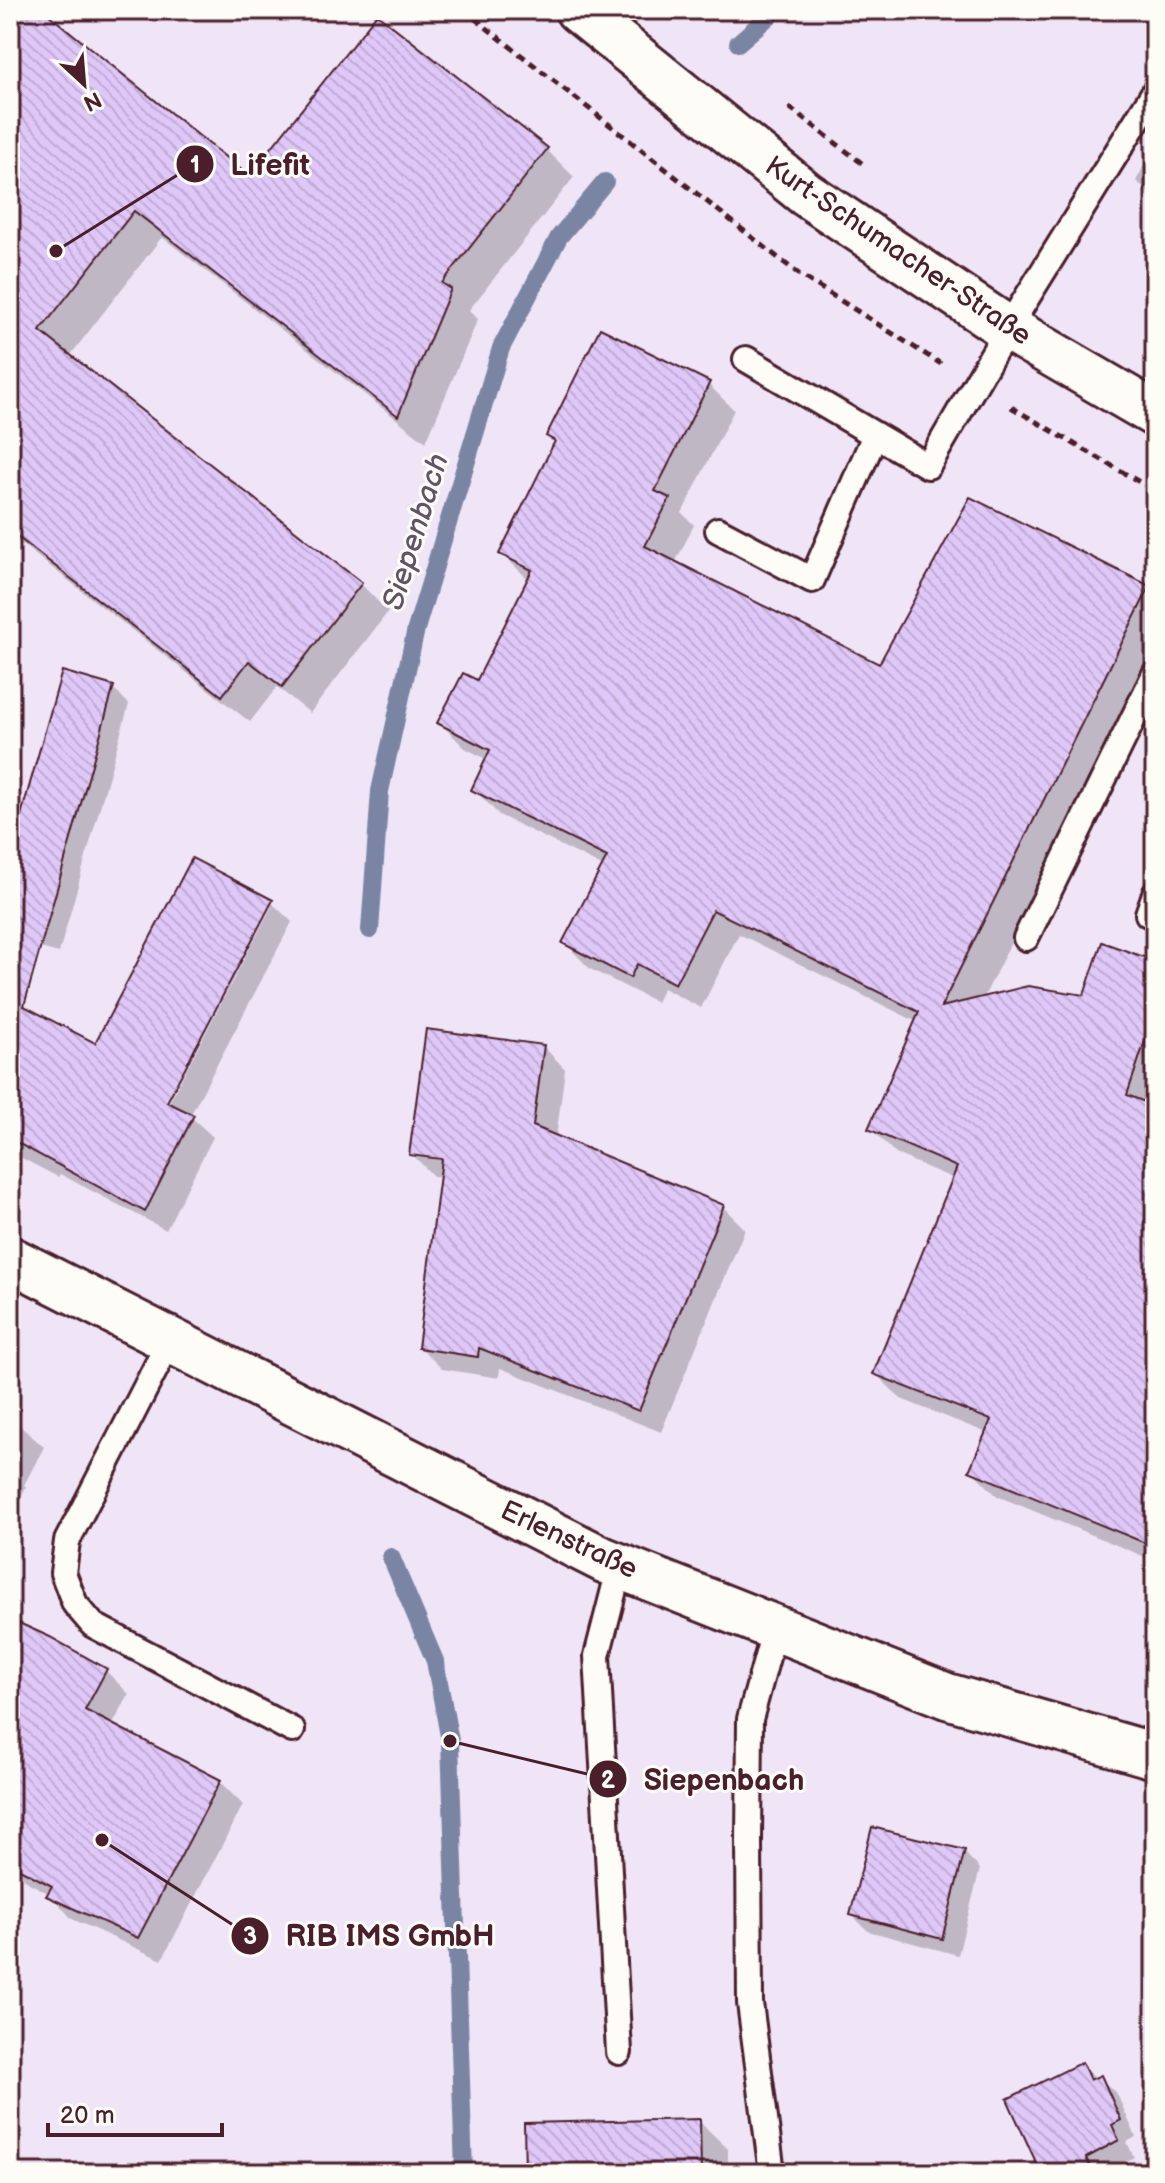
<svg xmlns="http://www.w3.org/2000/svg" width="1165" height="2183" font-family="'Balsamiq Sans',sans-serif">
	<defs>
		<pattern id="building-back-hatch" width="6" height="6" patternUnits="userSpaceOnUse" patternTransform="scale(2)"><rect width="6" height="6" fill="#dfc8f8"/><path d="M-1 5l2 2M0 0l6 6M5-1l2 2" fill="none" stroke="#c1abd5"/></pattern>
	</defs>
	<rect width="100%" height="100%" fill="#f7f2f7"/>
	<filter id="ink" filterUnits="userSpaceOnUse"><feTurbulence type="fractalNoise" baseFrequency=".0125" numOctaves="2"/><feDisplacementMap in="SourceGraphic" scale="16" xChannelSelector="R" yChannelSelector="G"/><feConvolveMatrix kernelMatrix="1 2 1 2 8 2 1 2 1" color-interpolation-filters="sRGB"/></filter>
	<g filter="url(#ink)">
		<rect fill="#f0e5f7" x="10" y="10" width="1145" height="2163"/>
		<g fill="#0003" fill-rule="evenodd">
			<polygon points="10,10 40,10 250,179 546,149 574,177 469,310 478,319 426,442 162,237 69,357 361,584 388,612 310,713 277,687 250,722 10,535"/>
			<polygon points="1155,144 1155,198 1136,181"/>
			<polygon points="708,384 734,410 682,513 694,525 675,563 879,666 1149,587 1155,593 1155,652 983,999 1085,998 1155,963 1155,1561 997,1496 972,1471 987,1433 901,1399 875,1373 954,1179 896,1154 871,1129 917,1022 739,934 701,1008 663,988 656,1002 590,969 565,943 604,867 499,815 474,789 488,760 465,748 440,723 478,683 529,580 502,554 556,444 548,436"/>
			<polygon points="113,688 129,704 59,953 10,940 10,863"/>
			<path d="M271,902L292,922L190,1116L213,1137L166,1230L60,1174L58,1177L10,1152V1031L96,1045ZM267,906H272L164,1112L160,1110Z"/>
			<polygon points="544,1047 565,1069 556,1138 723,1207 745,1229 661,1432 500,1368 499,1378 442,1369 420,1347 442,1177 433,1176 412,1154"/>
			<polygon points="10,1417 44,1447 24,1485 26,1487 10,1518"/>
			<polygon points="10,1643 105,1670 129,1694 112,1726 220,1782 243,1805 162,1960 72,1919 50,1894 29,1883 10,1864"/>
			<polygon points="964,1852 980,1869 958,1955 868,1931 852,1915"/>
			<polygon points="1082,2065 1097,2079 1100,2078 1117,2094 1136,2137 1127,2142 1134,2157 1104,2173 1043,2173"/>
			<polygon points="699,2121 728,2149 728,2173 527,2173"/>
		</g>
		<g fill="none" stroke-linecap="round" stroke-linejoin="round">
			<g stroke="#7a85a4" stroke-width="18">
				<polyline points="738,43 776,10"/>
				<polyline points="370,930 380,791 416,629 501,348 559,237 605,182"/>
				<polyline points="391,1557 435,1661 450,1741 464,2173"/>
			</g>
		</g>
		<g fill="url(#building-back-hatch)" stroke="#4a1f2b" stroke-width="2">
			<polygon points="10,10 43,10 249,176 377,14 548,148 442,283 451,289 398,416 134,211 40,331 362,583 282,687 249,661 222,696 10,531"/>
			<polygon points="600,328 710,382 655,491 670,498 645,546 879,664 970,497 1150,586 941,1007 1028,986 1084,995 1102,942 1155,961 1155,1011 1127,1095 1155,1106 1155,1547 969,1471 991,1420 873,1374 957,1167 868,1129 919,1012 713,910 675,984 637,964 630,978 562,943 607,857 471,790 490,750 437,723 463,673 477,680 532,570 499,554 555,441 546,436"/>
			<polygon points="62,671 114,686 24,1006 95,1043 192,858 273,900 167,1102 194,1115 145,1212 10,1139 10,854"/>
			<polygon points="426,1029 544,1045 533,1126 724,1205 639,1411 479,1348 478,1357 418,1348 442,1159 409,1155"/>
			<polygon points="10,1619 50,1637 107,1669 85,1710 221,1780 138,1938 46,1896 52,1886 10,1864"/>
			<polygon points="872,1827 965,1850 942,1939 850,1915"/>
			<polygon points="1082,2062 1090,2080 1101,2075 1121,2120 1112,2125 1119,2140 1086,2158 1093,2173 1041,2173 1007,2099"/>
			<polygon points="700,2119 701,2173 525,2173 524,2123"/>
		</g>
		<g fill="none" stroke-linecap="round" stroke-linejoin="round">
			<defs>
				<g id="lane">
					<polyline points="746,359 928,466 1008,328 1155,91"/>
					<polyline points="718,530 812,580 875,435"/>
					<polyline points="1155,894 1148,914 1155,916"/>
					<polyline points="1026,938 1155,674"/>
					<polyline points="170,1340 67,1541 63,1573 75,1604 93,1625 292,1730"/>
					<polyline points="619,2052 597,1656 620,1566"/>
					<polyline points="772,2173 750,2003 749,1841 750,1719 775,1628"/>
				</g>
				<g id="street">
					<polyline points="578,10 806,194 999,323 1155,414"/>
					<polyline points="10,1259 604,1560 947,1696 1155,1756"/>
				</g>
			</defs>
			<use href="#lane" stroke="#4a1f2b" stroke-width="30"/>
			<use href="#street" stroke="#4a1f2b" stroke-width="50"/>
			<g stroke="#4a1f2b" stroke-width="5" stroke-dasharray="8 6" stroke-linecap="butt">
				<polyline points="464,10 800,275 941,364"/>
				<polyline points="789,107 863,164"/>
				<polyline points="1011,407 1155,491"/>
			</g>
			<use href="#lane" stroke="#fdfcf7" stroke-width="24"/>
			<use href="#street" stroke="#fdfcf7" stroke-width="44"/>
		</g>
	</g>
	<g text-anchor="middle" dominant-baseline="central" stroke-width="6" stroke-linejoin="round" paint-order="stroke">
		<g font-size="28" fill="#4a1f2b" stroke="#fdfcf7">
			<text transform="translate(898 251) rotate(34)">Kurt-Schumacher-Straße</text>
			<text transform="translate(569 1540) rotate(25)">Erlenstraße</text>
		</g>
		<g font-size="30" font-style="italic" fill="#625268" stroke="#fdfcf7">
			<text transform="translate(416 532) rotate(-73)">Siepenbach</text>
		</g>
	</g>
	<path fill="none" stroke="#4a1f2b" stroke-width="3" d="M56 251L195 164M450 1741L608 1779M102 1840L250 1936"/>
	<g fill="#4a1f2b" stroke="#fdfcf7" stroke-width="3">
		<circle cx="56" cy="251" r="8"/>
		<circle cx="450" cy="1741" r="8"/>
		<circle cx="102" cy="1840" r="8"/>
		<circle cx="195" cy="164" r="20"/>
		<circle cx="608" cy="1779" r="20"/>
		<circle cx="250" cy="1936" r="20"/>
	</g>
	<g font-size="24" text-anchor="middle" font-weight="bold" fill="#fff">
		<text x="195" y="173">1</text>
		<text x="608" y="1788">2</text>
		<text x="250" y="1944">3</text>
	</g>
	<g font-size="30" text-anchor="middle" font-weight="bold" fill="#4a1f2b" stroke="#fdfcf7" stroke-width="6" stroke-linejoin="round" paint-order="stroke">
		<text x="270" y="175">Lifefit</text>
		<text x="724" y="1790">Siepenbach</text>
		<text x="390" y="1946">RIB IMS GmbH</text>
	</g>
	<rect width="1165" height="2183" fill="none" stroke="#fdfcf7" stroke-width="40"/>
	<rect x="20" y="20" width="1125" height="2143" fill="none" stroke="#4a1f2b" stroke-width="3" filter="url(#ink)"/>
	<g transform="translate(84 84) rotate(154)" stroke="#fdfcf7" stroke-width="6" paint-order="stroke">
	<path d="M0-6L14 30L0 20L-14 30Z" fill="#4a1f2b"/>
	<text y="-12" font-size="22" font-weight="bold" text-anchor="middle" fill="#4a1f2b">N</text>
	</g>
	<path d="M48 2123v12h174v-12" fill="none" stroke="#4a1f2b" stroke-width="4"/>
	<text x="60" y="2123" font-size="24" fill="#4a1f2b" stroke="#fdfcf7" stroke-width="6" paint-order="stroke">20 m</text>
</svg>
